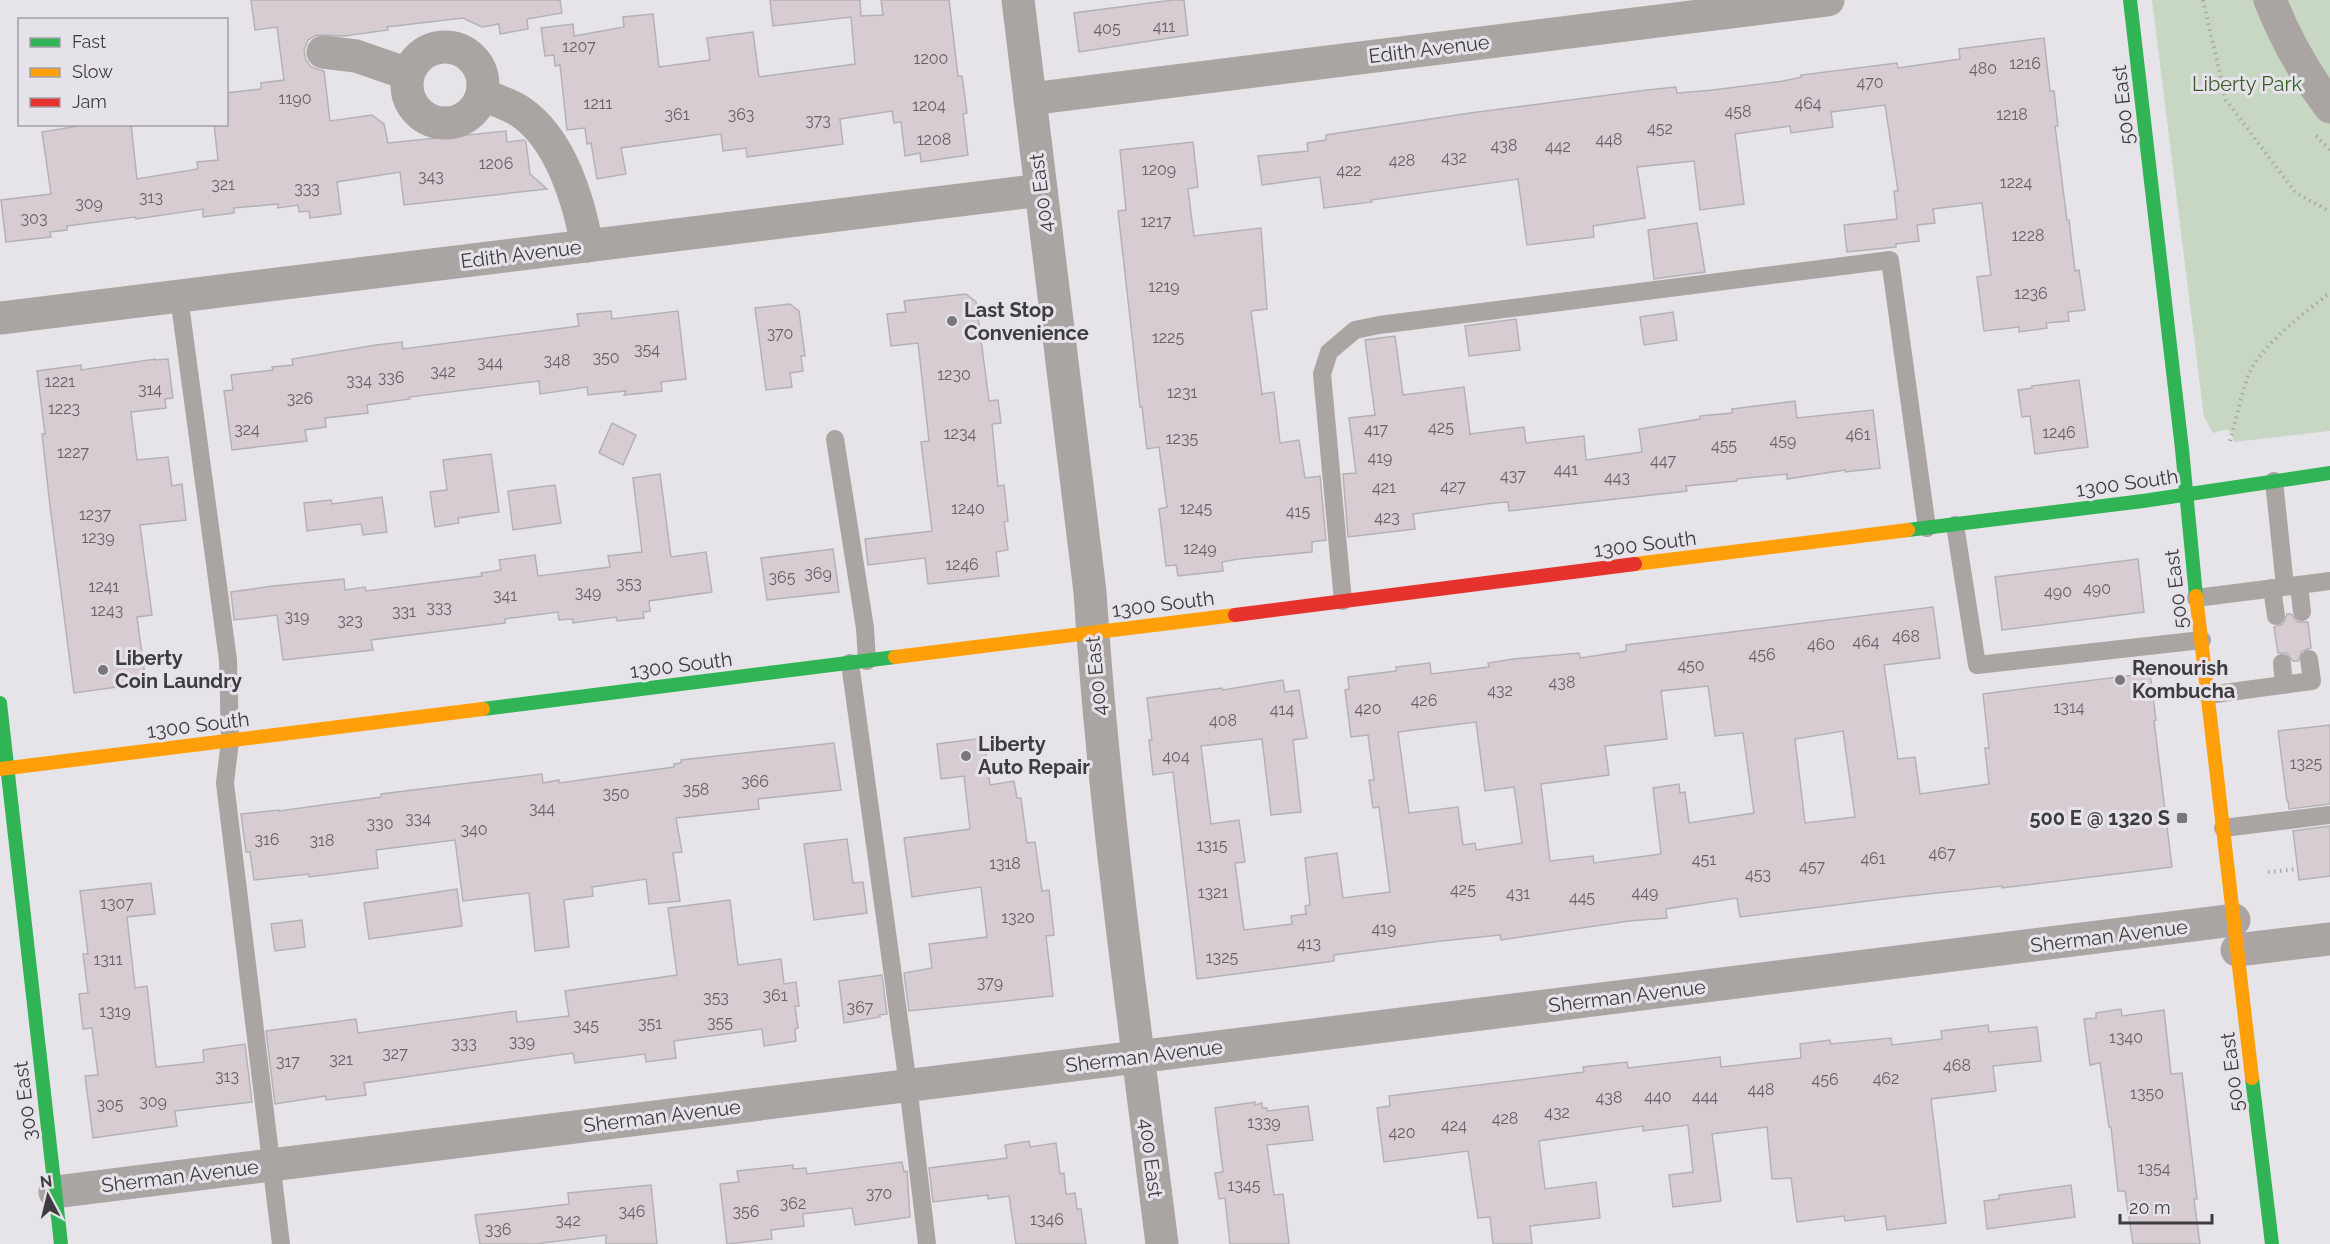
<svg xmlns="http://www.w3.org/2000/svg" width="2330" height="1244" font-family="Raleway,sans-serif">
	<rect width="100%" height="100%" fill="#e6e4e8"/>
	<polygon fill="#c8d7c4" points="2152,0 2330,0 2330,431 2234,442 2232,437 2233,434 2227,429 2213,433 2204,417"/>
	<g fill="#d6ccd2" stroke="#b4b2b5" stroke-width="1.5" fill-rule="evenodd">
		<polygon points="251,0 560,0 562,13 527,19 528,29 500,34 499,24 482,27 463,18 387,27 388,30 344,36 316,35 308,40 304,50 306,60 311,67 324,71 330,121 372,115 384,124 388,143 506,131 507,142 524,140 526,142 530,174 547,189 404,205 400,172 337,182 341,214 310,218 309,211 299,212 298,205 278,208 278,204 234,208 234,213 203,217 203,209 136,219 135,217 67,226 67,230 50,232 51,237 6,242 1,200 51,194 42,132 90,124 131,124 137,179 198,169 197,162 218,160 214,124 226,124 226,93 261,89 261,83 284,80 277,27 255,30"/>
		<polygon points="770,0 860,0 861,16 883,15 881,0 949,0 958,76 962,76 967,113 963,114 968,155 921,162 920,153 905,156 901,122 894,123 892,111 840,119 843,144 747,157 746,148 723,151 721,134 621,148 626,174 597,179 591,143 587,144 585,128 567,130 560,65 555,66 554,55 545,56 541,28 573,24 574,36 624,27 623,17 653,14 659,67 710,60 707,38 753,32 759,77 855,64 851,17 773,26"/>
		<polygon points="1173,0 1184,0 1188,35 1079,52 1074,13"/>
		<polygon points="2044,38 2050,91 2054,91 2058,126 2055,126 2067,220 2069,220 2075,271 2079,270 2085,310 2068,312 2069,321 2046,323 2047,328 2019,332 2019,327 1984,331 1977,277 1991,275 1982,203 1933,209 1935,223 1917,225 1919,241 1896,244 1896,247 1847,252 1844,225 1897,219 1894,191 1898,191 1885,105 1831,112 1833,127 1791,133 1790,126 1735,134 1744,204 1700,210 1694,161 1637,167 1645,218 1593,226 1594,237 1527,245 1518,179 1371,200 1372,202 1324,208 1320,177 1262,185 1258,156 1308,151 1307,143 1326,140 1326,135 1470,113 1647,90 1676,87 1677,93 1713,90 1783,81 1802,77 1801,75 1897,63 1898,68 1960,59 1959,49"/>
		<polygon points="1193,142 1198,187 1188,189 1194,236 1261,228 1267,309 1251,311 1262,394 1274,392 1280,443 1299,440 1305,478 1320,476 1326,540 1312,542 1312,552 1238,559 1222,562 1223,571 1178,576 1176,565 1166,566 1159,509 1167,507 1159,447 1147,449 1142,407 1140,407 1118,211 1126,210 1120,150"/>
		<polygon points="1697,223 1705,272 1654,279 1648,230"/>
		<polygon points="966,294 976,302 989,401 998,400 1001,423 992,424 998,486 1004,485 1008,521 1004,522 1008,550 996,552 999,576 928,584 925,558 868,565 865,539 932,531 921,442 929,441 918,343 891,346 887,314 906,312 904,301"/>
		<polygon points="790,304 799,311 805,356 801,356 803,371 790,373 792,387 766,390 755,308"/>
		<polygon points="611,311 612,319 678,311 686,379 661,382 662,391 624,395 626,391 588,395 587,387 540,394 539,381 409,397 410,399 367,405 368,413 325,418 326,427 305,430 307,441 232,450 224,391 233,390 231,375 273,370 272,367 293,365 292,359 376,345 402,342 403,349 579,326 577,314"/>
		<polygon points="1673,312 1677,340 1644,345 1640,317"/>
		<polygon points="1516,319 1520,350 1469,356 1465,326"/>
		<polygon points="1395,336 1403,395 1464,387 1470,434 1524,427 1526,443 1584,436 1586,460 1642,452 1639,429 1700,419 1700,416 1732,413 1732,409 1795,401 1797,418 1873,410 1880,468 1845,472 1845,470 1787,479 1787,474 1737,479 1737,481 1686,486 1687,491 1509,511 1508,502 1494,503 1413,514 1415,529 1348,537 1343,474 1356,473 1349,418 1375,415 1365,340"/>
		<polygon points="155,359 155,360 168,359 173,398 165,399 166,408 131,412 137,460 168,457 172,486 182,484 186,520 140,525 152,615 137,617 146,683 74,693 50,506 42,434 45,434 37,371 81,365 81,370"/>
		<polygon points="2079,380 2088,447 2035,454 2030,416 2022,417 2018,390 2032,388 2032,386"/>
		<polygon points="612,423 636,435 623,465 599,453"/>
		<polygon points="491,454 499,512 458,518 459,523 435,527 430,492 447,490 443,460"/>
		<polygon points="660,474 671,557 706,552 712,592 649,601 650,611 643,612 644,618 617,621 616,617 573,623 573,619 559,620 558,612 505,619 505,623 371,640 373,650 283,660 277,615 234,620 231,592 273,586 344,579 345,590 365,587 366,591 482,576 481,573 501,570 499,560 535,555 538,576 610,567 608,556 642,552 633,478"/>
		<polygon points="555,485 561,523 513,530 508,491"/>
		<polygon points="382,497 387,532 363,535 361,524 307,531 304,503 331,500 332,504"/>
		<polygon points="833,549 839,592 767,600 761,558"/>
		<polygon points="2138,559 2144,612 2002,630 1995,577"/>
		<path d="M1933,607L1940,658L1884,665L1898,759L1915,757L1920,794L1989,784L1985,748H1989L1983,694L2150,673L2156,720L2154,721L2172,867L2002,888V886L1900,897L1740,917L1737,898L1666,909L1667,918L1629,921L1501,940L1500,935L1441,941L1334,955V961L1197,979L1173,772L1153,775L1149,740H1152L1147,698L1222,688L1223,690L1283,680L1285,692L1299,690L1307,738L1293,740L1301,812L1271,815L1262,739L1201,746L1211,824L1239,820L1245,862L1235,863L1244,930L1292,924L1291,916L1306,914L1305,906L1310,905L1305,858L1337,853L1343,898L1390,892L1379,807L1373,808L1369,780H1374L1368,735L1351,737L1345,690L1349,689L1348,677L1396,671V667L1430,663L1431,674L1489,667L1488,663L1513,659L1579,653L1580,658L1626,651V645ZM1708,686L1715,736L1743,733L1754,813L1689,823L1685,792L1680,793L1679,784L1653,788L1661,854L1594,863L1593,856L1550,861L1541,784L1609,775L1605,746L1667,739L1661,691ZM1476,722L1485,791L1514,787L1522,843L1476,850L1475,843L1463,845L1458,807L1409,813L1398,732ZM1843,731L1855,817L1805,823L1795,739Z"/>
		<polygon points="2287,614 2291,614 2298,622 2308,622 2311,648 2302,651 2298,661 2293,661 2286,653 2278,653 2274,627 2283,624"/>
		<polygon points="2330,725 2330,804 2289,809 2288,801 2287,801 2278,731"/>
		<polygon points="984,738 990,785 1014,781 1017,798 1021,798 1027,843 1035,842 1042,891 1049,890 1054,935 1046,936 1053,996 909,1011 904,973 932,968 929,944 987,937 981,887 912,897 904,838 970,829 964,776 941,779 937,744"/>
		<polygon points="834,743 841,790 758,799 759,809 676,818 682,852 673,853 680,901 649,904 646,879 592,887 593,896 564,900 569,947 535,951 529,893 463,901 455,840 376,850 378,868 309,877 309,874 254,880 250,852 246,852 241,814 279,810 279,811 381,797 381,794 542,774 543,783 559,780 559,783 674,767 674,764 681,763 681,760"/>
		<polygon points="2330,826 2330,876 2299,880 2293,831"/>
		<polygon points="847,839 853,883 863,882 867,913 814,920 804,844"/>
		<polygon points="151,883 155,914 127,917 135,988 147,986 156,1067 204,1062 203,1050 245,1044 252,1102 175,1111 177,1126 93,1138 85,1076 98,1075 92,1028 83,1029 79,994 88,993 83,954 88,954 80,891"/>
		<polygon points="457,889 462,926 369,939 364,903"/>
		<polygon points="730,900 738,965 781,959 784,984 796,982 799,1006 795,1006 798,1028 795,1029 796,1041 764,1046 762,1029 674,1041 676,1058 646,1062 645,1054 575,1063 573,1053 364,1083 366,1095 326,1100 326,1096 275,1104 266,1031 356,1019 358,1033 516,1011 517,1022 569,1016 565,991 677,975 668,908"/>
		<polygon points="302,920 305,947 275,951 271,924"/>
		<polygon points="882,975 887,1014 879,1015 880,1017 844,1023 839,981"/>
		<polygon points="2121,1009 2122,1016 2164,1010 2171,1074 2182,1073 2197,1199 2194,1199 2200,1244 2133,1244 2125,1191 2118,1191 2111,1127 2109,1127 2100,1063 2090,1065 2084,1019 2096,1018 2096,1013"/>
		<polygon points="1988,1025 1989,1032 2037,1027 2041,1061 1993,1066 1996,1091 1931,1099 1946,1223 1887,1230 1885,1216 1845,1221 1844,1216 1797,1222 1791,1178 1772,1179 1767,1127 1712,1134 1721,1201 1673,1207 1669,1175 1693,1172 1688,1125 1643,1131 1643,1126 1539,1141 1545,1189 1596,1182 1600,1218 1530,1226 1532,1244 1493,1244 1490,1217 1478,1218 1468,1151 1384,1162 1377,1108 1390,1106 1389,1096 1584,1072 1583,1067 1627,1062 1628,1068 1720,1057 1721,1067 1801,1058 1800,1044 1830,1040 1831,1044 1891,1038 1892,1045 1942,1039 1941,1031"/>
		<polygon points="1255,1102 1255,1105 1262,1103 1262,1108 1267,1108 1267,1111 1308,1106 1313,1140 1267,1145 1274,1195 1283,1194 1289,1244 1230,1244 1225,1198 1219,1199 1215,1173 1223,1172 1215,1108"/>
		<polygon points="1029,1141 1030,1147 1056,1143 1060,1174 1064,1173 1066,1194 1075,1193 1077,1209 1081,1209 1086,1244 1016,1244 1009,1196 988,1199 988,1195 933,1202 929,1168 1007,1158 1005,1145"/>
		<polygon points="902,1162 904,1172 907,1171 910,1217 855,1225 852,1208 803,1214 804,1226 771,1230 772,1239 727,1244 720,1184 739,1182 737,1171 793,1165 793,1169 806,1168 807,1174"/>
		<polygon points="651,1185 657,1244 606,1244 606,1235 535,1244 480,1244 475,1215 569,1204 568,1193"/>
		<polygon points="2071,1185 2075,1217 1987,1229 1984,1201 1999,1199 1999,1195"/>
	</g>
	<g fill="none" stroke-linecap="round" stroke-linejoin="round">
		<g stroke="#aba8a7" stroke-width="4" stroke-dasharray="1.5 4.5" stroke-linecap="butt">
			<polyline points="2203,0 2226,100 2295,192 2330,212"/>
			<polyline points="2316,136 2330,150"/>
			<path d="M2230,441C2236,421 2240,399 2247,379C2257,348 2305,312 2330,293"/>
			<polyline points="2268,872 2298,869"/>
		</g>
		<g stroke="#aaa4a2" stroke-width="18">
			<polyline points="179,297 228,660 230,741 225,783 281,1244"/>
			<polyline points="835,439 865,628 867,661"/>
			<polyline points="2274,481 2285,586"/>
			<polyline points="1955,525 1977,665 2202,640"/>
			<polyline points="2299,585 2330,581"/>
			<polyline points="2272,588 2276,616"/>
			<polyline points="2196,598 2299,585 2302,612"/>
			<polyline points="1343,601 1322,374 1329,352 1355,330 1379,325 1890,260 1927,528"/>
			<polyline points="850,663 908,1085 927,1244"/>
			<polyline points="2282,663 2284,685"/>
			<polyline points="2208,695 2312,681 2309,659"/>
			<polyline points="2223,828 2330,815"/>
		</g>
		<g stroke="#aaa4a2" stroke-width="33">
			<path d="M1018,0L1090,592C1104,810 1135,1027 1162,1244"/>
			<path d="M2270,0C2285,38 2305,74 2330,107"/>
			<circle cx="445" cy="85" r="38"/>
			<polyline points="323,52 356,56 408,74"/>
			<path d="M482,95C496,100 509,104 521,112C561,140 579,201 587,246"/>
			<polyline points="1030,99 1828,0"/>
			<polyline points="0,318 1041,190"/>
			<polyline points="2237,950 2330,939"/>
			<polyline points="55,1192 2234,920"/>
		</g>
		<g stroke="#30b455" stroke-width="14">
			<polyline points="2130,0 2182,449 2196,596"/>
			<polyline points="1908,530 2143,501 2330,473"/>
			<polyline points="0,703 61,1244"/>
			<polyline points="483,709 895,657"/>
			<polyline points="2252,1078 2272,1244"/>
		</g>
		<g stroke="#ff9f0a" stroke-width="14">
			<polyline points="1635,564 1908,530"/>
			<polyline points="2196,596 2252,1078"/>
			<polyline points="895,657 1235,615"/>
			<polyline points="0,769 483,709"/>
		</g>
		<polyline stroke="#e5322d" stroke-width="14" points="1235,615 1635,564"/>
	</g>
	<g fill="#79777a" stroke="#e6e2ea" stroke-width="2">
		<circle cx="952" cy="321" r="6"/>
		<circle cx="103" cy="670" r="6"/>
		<circle cx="2120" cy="680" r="6"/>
		<circle cx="966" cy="756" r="6"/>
		<rect x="2176" y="812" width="12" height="12" rx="3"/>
	</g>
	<g text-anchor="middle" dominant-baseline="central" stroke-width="6" stroke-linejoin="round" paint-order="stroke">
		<g font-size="16" fill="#676367">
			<text x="1164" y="26">411</text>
			<text x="1107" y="28">405</text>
			<text x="579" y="46">1207</text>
			<text x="931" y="58">1200</text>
			<text x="2025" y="63">1216</text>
			<text x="1983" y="68">480</text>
			<text x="1870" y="82">470</text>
			<text x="295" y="98">1190</text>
			<text x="598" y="103">1211</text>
			<text x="1808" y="103">464</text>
			<text x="929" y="105">1204</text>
			<text x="1738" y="111">458</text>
			<text x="677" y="114">361</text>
			<text x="741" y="114">363</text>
			<text x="2012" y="114">1218</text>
			<text x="818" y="120">373</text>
			<text x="1660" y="128">452</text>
			<text x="934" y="139">1208</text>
			<text x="1609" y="139">448</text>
			<text x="1504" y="145">438</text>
			<text x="1558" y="146">442</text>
			<text x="1454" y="157">432</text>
			<text x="1402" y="160">428</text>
			<text x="496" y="163">1206</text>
			<text x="1159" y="169">1209</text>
			<text x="1349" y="170">422</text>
			<text x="431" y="176">343</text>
			<text x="2016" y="182">1224</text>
			<text x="223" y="184">321</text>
			<text x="307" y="188">333</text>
			<text x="151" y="197">313</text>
			<text x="89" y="203">309</text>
			<text x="34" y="218">303</text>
			<text x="1156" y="221">1217</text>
			<text x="2028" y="235">1228</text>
			<text x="1164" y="286">1219</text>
			<text x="2031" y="293">1236</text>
			<text x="780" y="333">370</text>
			<text x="1168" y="337">1225</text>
			<text x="647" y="349">354</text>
			<text x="606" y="357">350</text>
			<text x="557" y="360">348</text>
			<text x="490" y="362">344</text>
			<text x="443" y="371">342</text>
			<text x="954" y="374">1230</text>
			<text x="391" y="377">336</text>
			<text x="359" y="380">334</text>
			<text x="60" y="381">1221</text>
			<text x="150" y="389">314</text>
			<text x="1182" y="392">1231</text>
			<text x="300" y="398">326</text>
			<text x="64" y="408">1223</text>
			<text x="1441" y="427">425</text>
			<text x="247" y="429">324</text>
			<text x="1376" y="429">417</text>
			<text x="2059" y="432">1246</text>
			<text x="960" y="433">1234</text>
			<text x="1858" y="434">461</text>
			<text x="1182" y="438">1235</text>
			<text x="1783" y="440">459</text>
			<text x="1724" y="445">455</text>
			<text x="73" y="452">1227</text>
			<text x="1380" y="457">419</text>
			<text x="1663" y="460">447</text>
			<text x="1566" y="469">441</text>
			<text x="1513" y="475">437</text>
			<text x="1617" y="477">443</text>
			<text x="1453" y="486">427</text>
			<text x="1384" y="487">421</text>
			<text x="968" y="508">1240</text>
			<text x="1196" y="508">1245</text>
			<text x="1298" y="511">415</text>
			<text x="95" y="514">1237</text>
			<text x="1387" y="517">423</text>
			<text x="98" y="537">1239</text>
			<text x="1200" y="548">1249</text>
			<text x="962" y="564">1246</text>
			<text x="818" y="573">369</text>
			<text x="782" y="577">365</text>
			<text x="629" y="583">353</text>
			<text x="104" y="586">1241</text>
			<text x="2097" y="588">490</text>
			<text x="2058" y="591">490</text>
			<text x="588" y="592">349</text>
			<text x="505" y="595">341</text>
			<text x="439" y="607">333</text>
			<text x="107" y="610">1243</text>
			<text x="404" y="611">331</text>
			<text x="297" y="616">319</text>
			<text x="350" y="620">323</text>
			<text x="1906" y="636">468</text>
			<text x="1866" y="641">464</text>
			<text x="1821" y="644">460</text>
			<text x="1762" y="654">456</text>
			<text x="1691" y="665">450</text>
			<text x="1562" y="682">438</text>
			<text x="1500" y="690">432</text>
			<text x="1424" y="700">426</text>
			<text x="2069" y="707">1314</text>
			<text x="1368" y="708">420</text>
			<text x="1282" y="709">414</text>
			<text x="1223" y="720">408</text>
			<text x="1176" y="756">404</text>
			<text x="2306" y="763">1325</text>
			<text x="755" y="781">366</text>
			<text x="696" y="789">358</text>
			<text x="616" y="793">350</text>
			<text x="542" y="808">344</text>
			<text x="418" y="818">334</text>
			<text x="380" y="823">330</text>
			<text x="474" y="829">340</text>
			<text x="267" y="839">316</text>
			<text x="322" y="840">318</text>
			<text x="1212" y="845">1315</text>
			<text x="1942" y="853">467</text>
			<text x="1873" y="858">461</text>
			<text x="1704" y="859">451</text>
			<text x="1005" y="863">1318</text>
			<text x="1812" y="866">457</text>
			<text x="1758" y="874">453</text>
			<text x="1463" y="889">425</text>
			<text x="1213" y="892">1321</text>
			<text x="1645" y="892">449</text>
			<text x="1518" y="893">431</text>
			<text x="1582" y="897">445</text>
			<text x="117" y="903">1307</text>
			<text x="1018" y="917">1320</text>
			<text x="1384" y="928">419</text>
			<text x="1309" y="943">413</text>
			<text x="1222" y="957">1325</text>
			<text x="108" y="959">1311</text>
			<text x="990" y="982">379</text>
			<text x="775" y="995">361</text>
			<text x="716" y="997">353</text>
			<text x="860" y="1007">367</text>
			<text x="115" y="1011">1319</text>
			<text x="720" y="1022">355</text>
			<text x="650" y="1023">351</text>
			<text x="586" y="1025">345</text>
			<text x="2126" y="1037">1340</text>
			<text x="522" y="1041">339</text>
			<text x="464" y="1043">333</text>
			<text x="395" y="1053">327</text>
			<text x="341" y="1059">321</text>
			<text x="288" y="1061">317</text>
			<text x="1957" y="1065">468</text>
			<text x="227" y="1076">313</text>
			<text x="1886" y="1078">462</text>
			<text x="1825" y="1079">456</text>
			<text x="1761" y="1089">448</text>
			<text x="2147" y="1093">1350</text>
			<text x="1658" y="1096">440</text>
			<text x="1705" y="1096">444</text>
			<text x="1609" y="1097">438</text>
			<text x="153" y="1101">309</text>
			<text x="110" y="1104">305</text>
			<text x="1557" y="1112">432</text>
			<text x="1505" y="1118">428</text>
			<text x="1264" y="1122">1339</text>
			<text x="1454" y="1125">424</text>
			<text x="1402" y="1132">420</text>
			<text x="2154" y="1168">1354</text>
			<text x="1244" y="1185">1345</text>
			<text x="879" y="1193">370</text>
			<text x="793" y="1203">362</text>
			<text x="632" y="1211">346</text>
			<text x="746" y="1211">356</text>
			<text x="1047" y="1219">1346</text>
			<text x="568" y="1220">342</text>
			<text x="498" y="1229">336</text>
		</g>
		<g font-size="20" fill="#3e3c3f" stroke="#e6e2ea">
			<text transform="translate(1429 49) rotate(-7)">Edith Avenue</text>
			<text transform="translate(2123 105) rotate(-96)">500 East</text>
			<text transform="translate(1041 193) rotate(-97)">400 East</text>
			<text transform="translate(521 254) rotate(-7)">Edith Avenue</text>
			<text transform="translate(2127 483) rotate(-8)">1300 South</text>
			<text transform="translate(1645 544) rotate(-7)">1300 South</text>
			<text transform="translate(2176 589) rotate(-97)">500 East</text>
			<text transform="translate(1163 604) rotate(-7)">1300 South</text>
			<text transform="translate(681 665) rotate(-7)">1300 South</text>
			<text transform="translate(1096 676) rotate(-95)">400 East</text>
			<text transform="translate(198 725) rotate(-7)">1300 South</text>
			<text transform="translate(2109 936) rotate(-7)">Sherman Avenue</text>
			<text transform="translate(1627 996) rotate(-7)">Sherman Avenue</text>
			<text transform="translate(1144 1056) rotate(-7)">Sherman Avenue</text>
			<text transform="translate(2232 1072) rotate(-97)">500 East</text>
			<text transform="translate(25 1101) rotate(-97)">300 East</text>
			<text transform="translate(662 1116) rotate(-7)">Sherman Avenue</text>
			<text transform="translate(1151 1158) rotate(83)">400 East</text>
			<text transform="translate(180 1176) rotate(-7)">Sherman Avenue</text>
		</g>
		<g font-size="20" fill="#355e25" stroke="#e6e2ea">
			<text x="2247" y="84">Liberty Park</text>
		</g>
		<g font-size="20" font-weight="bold" fill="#3e3c3f" stroke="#e6e2ea" text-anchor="start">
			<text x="964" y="310">Last Stop<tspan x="964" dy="23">Convenience</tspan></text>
			<text x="115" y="658">Liberty<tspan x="115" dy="23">Coin Laundry</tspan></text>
			<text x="2132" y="668">Renourish<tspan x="2132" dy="23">Kombucha</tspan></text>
			<text x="978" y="744">Liberty<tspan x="978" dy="23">Auto Repair</tspan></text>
			<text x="2170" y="818" text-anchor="end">500 E @ 1320 S</text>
		</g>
	</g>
	<rect x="18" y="18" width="210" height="108" fill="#e6e2ea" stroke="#a3a0a6" stroke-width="1.5"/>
	<rect x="30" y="38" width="30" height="9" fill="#30b455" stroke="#a3a0a6" stroke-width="1.5"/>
	<text x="72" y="48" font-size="18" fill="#3e3c3f">Fast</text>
	<rect x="30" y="68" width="30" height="9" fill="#ff9f0a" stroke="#a3a0a6" stroke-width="1.5"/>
	<text x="72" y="78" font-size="18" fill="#3e3c3f">Slow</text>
	<rect x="30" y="98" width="30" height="9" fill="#e5322d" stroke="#a3a0a6" stroke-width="1.5"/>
	<text x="72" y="108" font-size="18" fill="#3e3c3f">Jam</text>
	<g transform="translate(48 1196) rotate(353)" stroke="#e6e2ea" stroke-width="4.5" paint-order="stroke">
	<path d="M0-4.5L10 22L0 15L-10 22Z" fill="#3e3c3f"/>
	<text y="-9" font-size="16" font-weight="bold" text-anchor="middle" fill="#3e3c3f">N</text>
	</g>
	<path d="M2120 1214v9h92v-9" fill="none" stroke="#3e3c3f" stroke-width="3"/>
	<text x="2129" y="1214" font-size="18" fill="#3e3c3f" stroke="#e6e2ea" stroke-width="4.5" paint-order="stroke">20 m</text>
</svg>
